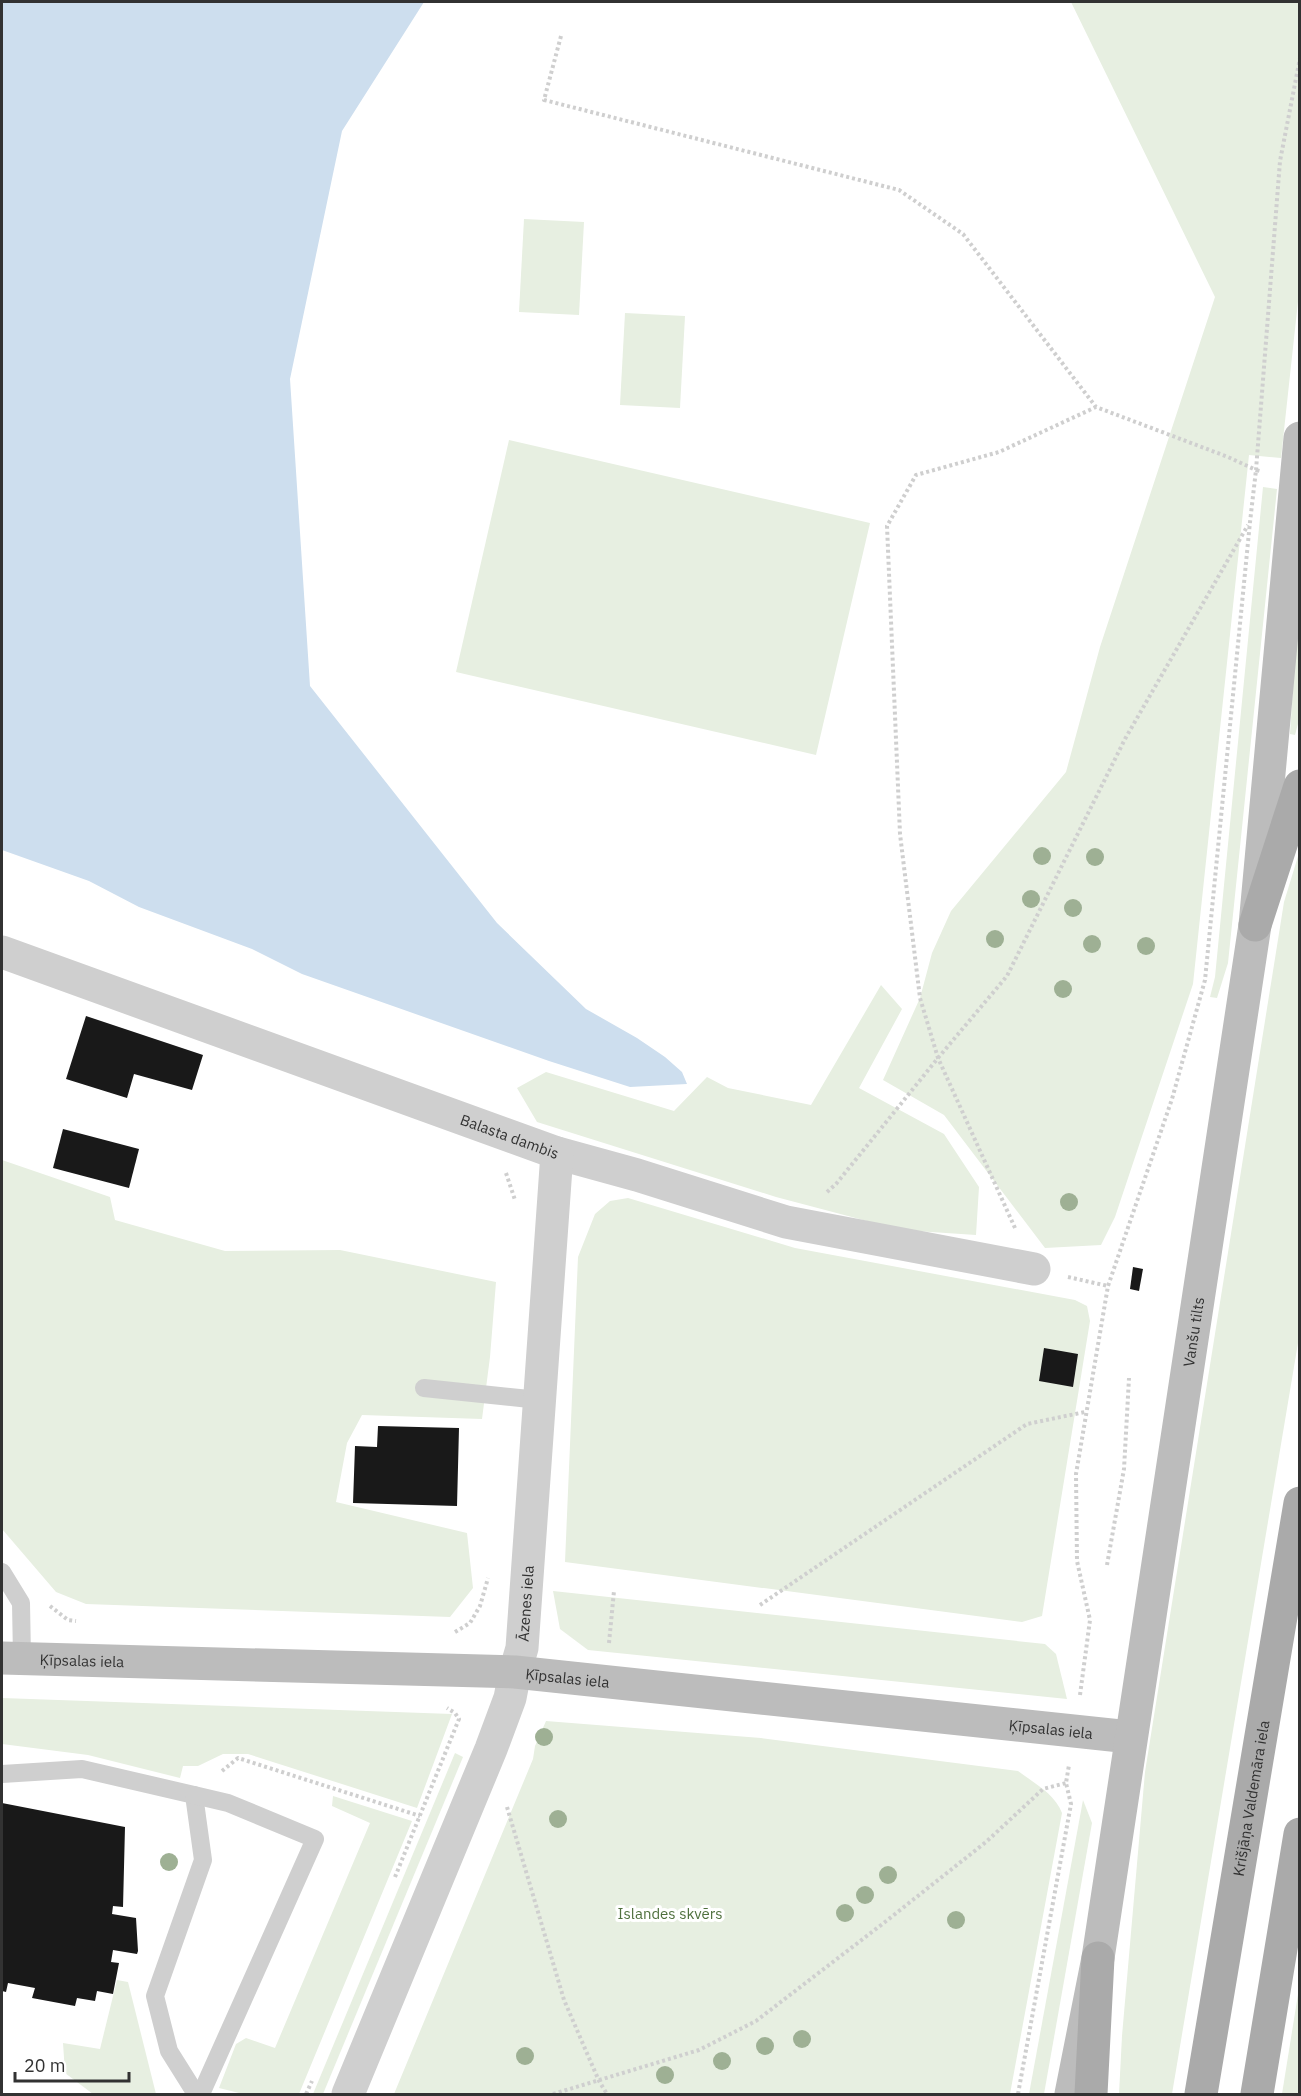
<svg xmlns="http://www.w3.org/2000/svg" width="1301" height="2096" font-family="'IBM Plex Sans',sans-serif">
	<rect width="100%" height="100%" fill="#fff"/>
	<g fill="#e7efe1">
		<polygon points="1071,2 1299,2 1300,283 1281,458 1249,455 1193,984 1115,1217 1101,1245 1045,1248 944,1115 883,1080 920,998 932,953 951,911 1066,772 1100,647 1215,297"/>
		<polygon points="524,219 584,222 579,315 519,312"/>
		<polygon points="625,313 685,316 680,408 620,405"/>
		<polygon points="509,440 870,523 816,755 456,672"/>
		<polygon points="1263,487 1277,489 1228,963 1217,998 1210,997 1215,977"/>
		<polygon points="1299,594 1299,720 1295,735 1290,734"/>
		<polygon points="1299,853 1299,1337 1172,2094 1119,2094 1122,2036 1145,1772 1284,902"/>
		<polygon points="881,985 902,1009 859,1088 944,1134 979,1187 976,1235 901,1230 776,1197 537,1122 517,1088 546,1072 674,1111 707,1077 728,1088 811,1105"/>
		<polygon points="2,1160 110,1197 115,1220 225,1251 340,1250 496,1282 490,1357 482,1419 362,1415 347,1443 336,1502 467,1533 473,1588 450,1617 86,1604 56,1592 2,1529"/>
		<polygon points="628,1198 795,1248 1075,1300 1087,1306 1090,1321 1042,1616 1022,1622 565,1562 578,1257 595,1214 610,1201"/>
		<polygon points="553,1591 1045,1644 1056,1654 1067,1699 588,1650 560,1629"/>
		<polygon points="2,1698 452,1714 417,1808 248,1754 223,1754 198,1766 183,1766 180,1778 88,1755 2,1744"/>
		<path d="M546,1721L761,1738L1018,1771C1034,1783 1055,1794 1062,1813L1010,2094H394L533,1759L535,1746Z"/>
		<polygon points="455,1753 463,1757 323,2094 313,2094"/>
		<polygon points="333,1796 412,1821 299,2094 243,2094 219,2088 236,2044 246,2038 275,2048 370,1823 332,1806"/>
		<polygon points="1083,1800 1092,1823 1044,2094 1029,2094"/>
		<polygon points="117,1980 128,1982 156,2094 93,2094 65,2073 63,2043 100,2049"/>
		<polygon points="1299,1988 1299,2094 1282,2094"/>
	</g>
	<polygon fill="#cddeee" points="2,2 424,2 342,131 290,379 310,686 497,923 586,1009 637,1038 665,1057 682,1072 687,1084 630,1087 549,1061 302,974 252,949 139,907 89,881 2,850"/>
	<g fill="#191919">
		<polygon points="86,1016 203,1055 192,1090 134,1074 127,1098 66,1079"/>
		<polygon points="63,1129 139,1149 129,1188 53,1168"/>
		<polygon points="1133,1267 1143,1269 1139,1291 1130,1289"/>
		<polygon points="1044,1348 1078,1354 1073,1387 1039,1381"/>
		<polygon points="378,1426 459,1428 457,1506 353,1503 355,1446 377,1447"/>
		<polygon points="2,1803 125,1827 123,1907 113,1906 112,1914 136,1918 138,1951 137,1954 113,1950 111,1962 119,1963 113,1994 97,1991 95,2001 77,1998 75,2006 32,1998 35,1988 8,1983 6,1992 2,1991"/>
	</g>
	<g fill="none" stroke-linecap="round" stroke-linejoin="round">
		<g stroke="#cfcfcf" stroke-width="4" stroke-dasharray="3 3" stroke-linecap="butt">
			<polyline points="561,36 544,100 899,190 963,234 1096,407 1228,457 1256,470 1280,161 1300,58"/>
			<polyline points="506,1173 515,1200"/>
			<polyline points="827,1192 836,1184 938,1058 1007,976 1125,739 1248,525"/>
			<polyline points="1015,1228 938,1058 920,998 900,834 887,526 916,475 999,452 1096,407"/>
			<polyline points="1068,1277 1108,1286"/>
			<polyline points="1107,1565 1124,1469 1129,1378"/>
			<polyline points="760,1605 1027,1424 1085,1412"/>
			<polyline points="50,1606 68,1620 76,1621"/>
			<polyline points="455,1632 470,1623 480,1606 488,1578"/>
			<polyline points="609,1643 614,1591"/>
			<polyline points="1080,1695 1090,1620 1077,1561 1076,1474 1108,1286 1172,1099 1205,980 1250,522 1256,470 1260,471"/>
			<polyline points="222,1771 238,1758 420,1816"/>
			<polyline points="507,1807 564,2000 599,2081 607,2094"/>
			<polyline points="395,1877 459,1719 455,1713 447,1708"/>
			<polyline points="306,2094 312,2081"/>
			<polyline points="553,2094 699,2050 756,2021 885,1922 986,1842 1043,1789 1066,1783"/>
			<polyline points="1018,2094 1071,1804 1066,1783 1069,1765"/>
		</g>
		<g stroke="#cfcfcf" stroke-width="18">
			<polyline points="424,1388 539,1400"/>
			<polyline points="2,1572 21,1603 22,1658"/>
			<polyline points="2,1774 82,1769 194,1795 203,1860 155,1996 169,2051 196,2094"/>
			<polyline points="194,1795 228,1803 315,1839 201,2094"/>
		</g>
		<g stroke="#cfcfcf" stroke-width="33">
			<path id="s1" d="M2,952L557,1153L637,1175L786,1222L1034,1269"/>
			<path id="s2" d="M348,2094L491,1749L510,1698L515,1672L522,1648L557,1153"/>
		</g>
		<g stroke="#bcbcbc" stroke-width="33">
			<path id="s3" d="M2,1658L515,1672L1130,1737"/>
			<path id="s4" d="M1071,2094L1098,1958L1255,925L1300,438"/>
		</g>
		<g stroke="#aaa" stroke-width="33">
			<polyline points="1255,925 1300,786"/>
			<polyline points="1091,2094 1098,1958"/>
			<path id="s5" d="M1201,2094L1300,1503"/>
			<polyline points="1257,2094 1300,1834"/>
		</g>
	</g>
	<g fill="#9eb094">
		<circle cx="1042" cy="856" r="9"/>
		<circle cx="1095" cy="857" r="9"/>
		<circle cx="1031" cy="899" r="9"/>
		<circle cx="1073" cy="908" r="9"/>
		<circle cx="995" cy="939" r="9"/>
		<circle cx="1092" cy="944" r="9"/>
		<circle cx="1146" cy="946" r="9"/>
		<circle cx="1063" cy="989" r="9"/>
		<circle cx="1069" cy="1202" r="9"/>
		<circle cx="544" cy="1737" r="9"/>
		<circle cx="558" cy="1819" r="9"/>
		<circle cx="169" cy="1862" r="9"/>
		<circle cx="888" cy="1875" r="9"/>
		<circle cx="865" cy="1895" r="9"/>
		<circle cx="845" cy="1913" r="9"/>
		<circle cx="956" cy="1920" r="9"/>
		<circle cx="802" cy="2039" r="9"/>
		<circle cx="765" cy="2046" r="9"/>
		<circle cx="525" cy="2056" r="9"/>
		<circle cx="722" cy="2061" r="9"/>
		<circle cx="665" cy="2075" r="9"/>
	</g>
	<g text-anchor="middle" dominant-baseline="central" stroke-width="6" stroke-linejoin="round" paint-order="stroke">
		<g font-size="15" fill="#323232" stroke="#fff">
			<text stroke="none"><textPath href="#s1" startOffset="540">Balasta dambis</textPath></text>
			<text stroke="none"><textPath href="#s4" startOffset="772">Vanšu tilts</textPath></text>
			<text stroke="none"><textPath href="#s2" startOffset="524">Āzenes iela</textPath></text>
			<text stroke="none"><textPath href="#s3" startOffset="80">Ķīpsalas iela</textPath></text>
			<text stroke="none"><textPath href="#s3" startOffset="566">Ķīpsalas iela</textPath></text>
			<text stroke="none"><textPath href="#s3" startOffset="1052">Ķīpsalas iela</textPath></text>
			<text stroke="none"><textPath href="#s5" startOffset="300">Krišjāņa Valdemāra iela</textPath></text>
		</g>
		<g font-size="15" fill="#4f703d" stroke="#fff">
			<text x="670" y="1913">Islandes skvērs</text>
		</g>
	</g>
	<rect width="1301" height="2096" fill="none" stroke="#323232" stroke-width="6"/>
	<path d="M15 2072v9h114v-9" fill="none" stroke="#323232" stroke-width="3"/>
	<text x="24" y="2072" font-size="18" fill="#323232" stroke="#ffffff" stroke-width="4.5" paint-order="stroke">20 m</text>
</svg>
